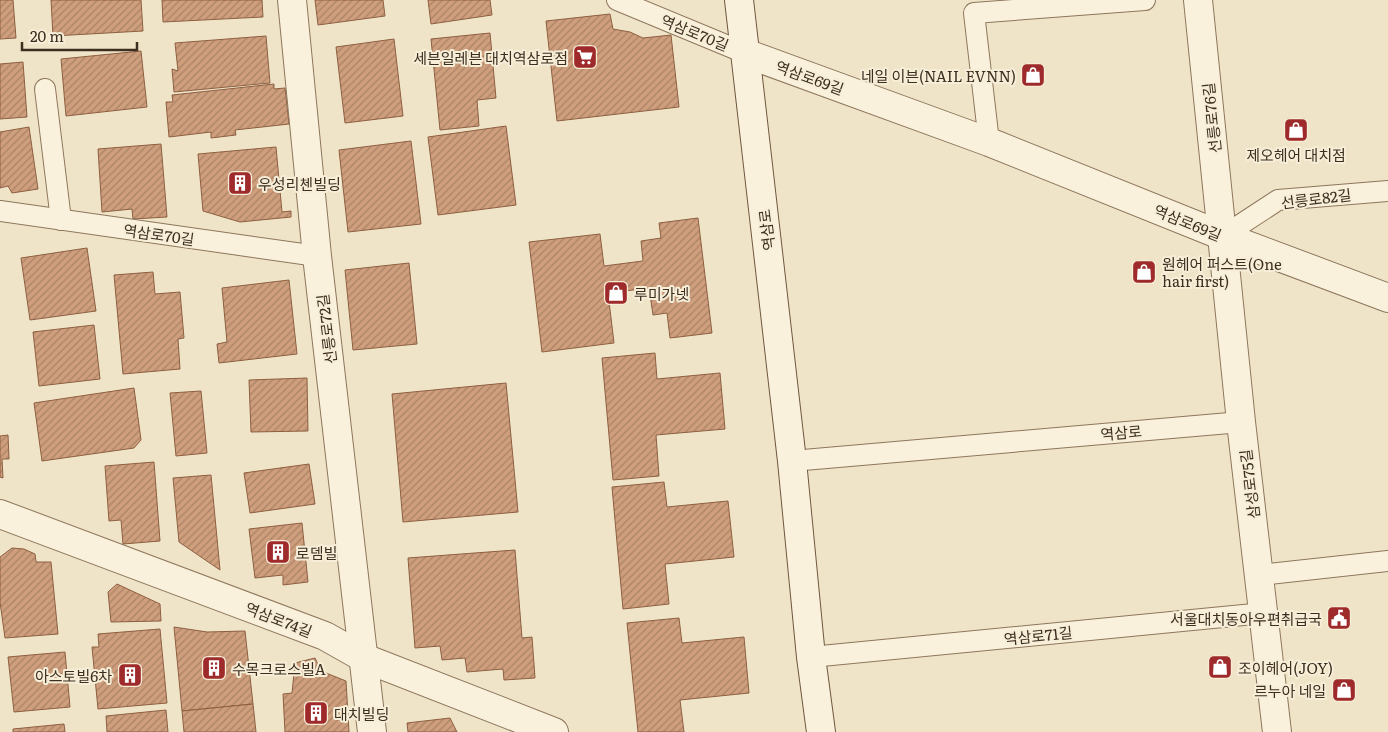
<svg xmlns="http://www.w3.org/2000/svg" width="1388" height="732" font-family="Literata,'Noto Sans KR',serif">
	<defs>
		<pattern id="building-hatch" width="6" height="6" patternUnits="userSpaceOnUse" patternTransform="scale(1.25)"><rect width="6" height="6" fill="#cf9f7d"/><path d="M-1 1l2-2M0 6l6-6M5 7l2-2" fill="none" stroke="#a98266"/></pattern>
	</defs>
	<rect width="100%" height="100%" fill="#f0e4c8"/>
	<g fill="url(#building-hatch)" stroke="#8d5f41">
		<polygon points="0,0 13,0 16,38 0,39"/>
		<polygon points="51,0 141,0 143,31 53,36"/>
		<polygon points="162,0 262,0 263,17 163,22"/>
		<polygon points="315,0 383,0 385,16 318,25"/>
		<polygon points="428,0 490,0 492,15 431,24"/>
		<polygon points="610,14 613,29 630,32 643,38 671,35 679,107 557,121 546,21"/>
		<polygon points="490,33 496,98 477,100 479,126 440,130 431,39"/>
		<polygon points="266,36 270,83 174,92 172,69 178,71 175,43"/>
		<polygon points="394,39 403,116 345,123 336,47"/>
		<polygon points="141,51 147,107 66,116 61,59"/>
		<polygon points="23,62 27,117 0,119 0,64"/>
		<polygon points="274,84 274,89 285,88 289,124 235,130 236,135 211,138 211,132 169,137 166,102 173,102 172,95"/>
		<polygon points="506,126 516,205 438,215 428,137"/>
		<polygon points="29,127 38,189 12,193 8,186 0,188 0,132"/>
		<polygon points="411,141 421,224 348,232 339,150"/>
		<polygon points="161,144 167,217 133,219 132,209 102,212 98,149"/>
		<polygon points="276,147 282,212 291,211 291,217 240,222 203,211 198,154"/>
		<polygon points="698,218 712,333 670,338 667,313 653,315 649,288 608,293 614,343 542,352 529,242 600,234 604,266 643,261 641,241 661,238 659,223"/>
		<polygon points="87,248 96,311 30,320 21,258"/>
		<polygon points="409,263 417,344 353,350 345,270"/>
		<polygon points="153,272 155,294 180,292 184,338 178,339 180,369 123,374 114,275"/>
		<polygon points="289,280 297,354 219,363 217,344 227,342 222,288"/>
		<polygon points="94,325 100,379 39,386 33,332"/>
		<polygon points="655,353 657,379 720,373 725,429 656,435 659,476 613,480 602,358"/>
		<polygon points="307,378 308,431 251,432 249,380"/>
		<polygon points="506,383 518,512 403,522 392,394"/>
		<polygon points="134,388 141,440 134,448 42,461 34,403"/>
		<polygon points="201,391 207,453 176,456 170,393"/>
		<polygon points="8,435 9,459 2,459 3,478 0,477 0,436"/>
		<polygon points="154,462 160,541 123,544 121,520 109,521 105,466"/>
		<polygon points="309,464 315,504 250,513 244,473"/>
		<polygon points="211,475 220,570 179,542 173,478"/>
		<polygon points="664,482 667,507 728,501 734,557 665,564 669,604 623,609 612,487"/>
		<polygon points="302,523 308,582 283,585 283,575 255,578 249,529"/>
		<polygon points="12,548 24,549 35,554 36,562 51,562 58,634 5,638 0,602 0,557"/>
		<polygon points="515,550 522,638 532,637 535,678 504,680 503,669 467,672 465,658 442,660 440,646 415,648 408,558"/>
		<polygon points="117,584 160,604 161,621 111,622 108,592"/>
		<polygon points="679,618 682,643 744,637 749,693 680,700 684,732 638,732 627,623"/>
		<polygon points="174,627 207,632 245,631 253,704 182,711"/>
		<polygon points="160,629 167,703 98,709 92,647 99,647 98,634"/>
		<polygon points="65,652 70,707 14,712 8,657"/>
		<polygon points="315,658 321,671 346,681 349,732 285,732 283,694 292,693 295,663"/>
		<polygon points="253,704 256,732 184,732 182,711"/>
		<polygon points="166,710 168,732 107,732 106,716"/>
		<polygon points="450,718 457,732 408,732 407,723"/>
		<polygon points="64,724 65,732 13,732 13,729"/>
	</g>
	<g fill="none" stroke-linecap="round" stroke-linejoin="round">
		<defs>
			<g id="lane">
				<polyline points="617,0 745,53"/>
				<polyline points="45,89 61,220"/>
				<polyline points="989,142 974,13 1145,0"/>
				<polyline points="0,211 317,256"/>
				<polyline points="1223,236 1278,200 1388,191"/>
				<polyline points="792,461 1241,422"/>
				<polyline points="1260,575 1388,561"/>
				<polyline points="811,657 1264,613"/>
			</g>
			<g id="street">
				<polyline points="292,0 317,256 372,732"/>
				<polyline points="1198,0 1241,422 1277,732"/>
				<polyline points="745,53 989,142 1223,236 1388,298"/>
				<polyline points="0,514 325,636 364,658 554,732"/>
			</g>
			<polyline id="secondary" points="739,0 792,461 811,657 821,732"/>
		</defs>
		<use href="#lane" stroke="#8d765c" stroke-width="22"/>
		<use href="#street" stroke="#8d765c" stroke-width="30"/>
		<use href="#secondary" stroke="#6f573f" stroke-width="30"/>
		<use href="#lane" stroke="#faf1dc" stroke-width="20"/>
		<use href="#street" stroke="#faf1dc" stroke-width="28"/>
		<use href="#secondary" stroke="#faf1dc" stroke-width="28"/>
	</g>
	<defs>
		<symbol id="supermarket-square" viewBox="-11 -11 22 22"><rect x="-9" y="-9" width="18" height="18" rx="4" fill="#9e2a2b" stroke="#f7eed8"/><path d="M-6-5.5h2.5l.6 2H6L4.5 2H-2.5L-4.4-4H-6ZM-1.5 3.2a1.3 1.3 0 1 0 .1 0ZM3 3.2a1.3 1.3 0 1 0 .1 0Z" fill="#fff"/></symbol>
		<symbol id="shop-square" viewBox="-11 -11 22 22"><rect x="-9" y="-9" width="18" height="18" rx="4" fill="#9e2a2b" stroke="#f7eed8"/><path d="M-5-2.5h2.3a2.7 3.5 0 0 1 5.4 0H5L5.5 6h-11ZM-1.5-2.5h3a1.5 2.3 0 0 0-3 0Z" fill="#fff"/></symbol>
		<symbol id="building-square" viewBox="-11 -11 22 22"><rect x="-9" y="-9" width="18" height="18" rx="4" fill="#9e2a2b" stroke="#f7eed8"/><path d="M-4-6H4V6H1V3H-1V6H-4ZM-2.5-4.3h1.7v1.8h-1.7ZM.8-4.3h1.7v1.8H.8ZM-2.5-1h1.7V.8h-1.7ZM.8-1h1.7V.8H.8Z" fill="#fff"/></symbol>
		<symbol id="civic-square" viewBox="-11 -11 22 22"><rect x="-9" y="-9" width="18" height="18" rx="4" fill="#9e2a2b" stroke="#f7eed8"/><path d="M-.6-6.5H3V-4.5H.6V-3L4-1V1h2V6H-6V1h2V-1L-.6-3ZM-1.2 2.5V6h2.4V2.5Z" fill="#fff"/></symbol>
	</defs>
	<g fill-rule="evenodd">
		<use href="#supermarket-square" x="571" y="43" width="28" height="28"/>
		<use href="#shop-square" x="1019" y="61" width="28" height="28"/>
		<use href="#shop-square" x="1282" y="116" width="28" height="28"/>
		<use href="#building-square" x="226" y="169" width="28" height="28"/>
		<use href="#shop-square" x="1130" y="258" width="28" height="28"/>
		<use href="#shop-square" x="602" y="279" width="28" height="28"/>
		<use href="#building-square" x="264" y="538" width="28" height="28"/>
		<use href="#civic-square" x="1325" y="604" width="28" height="28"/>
		<use href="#shop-square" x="1206" y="653" width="28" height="28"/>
		<use href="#building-square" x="200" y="654" width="28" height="28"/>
		<use href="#building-square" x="116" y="661" width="28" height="28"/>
		<use href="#shop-square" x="1330" y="676" width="28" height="28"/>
		<use href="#building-square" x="302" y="699" width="28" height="28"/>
	</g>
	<g text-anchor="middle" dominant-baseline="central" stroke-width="4" stroke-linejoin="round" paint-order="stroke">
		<g font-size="15" fill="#3d2e20" stroke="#f7eed8">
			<text transform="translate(695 32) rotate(22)">역삼로70길</text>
			<text transform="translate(810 77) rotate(20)">역삼로69길</text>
			<text transform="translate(1211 118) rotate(-96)">선릉로76길</text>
			<text transform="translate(1316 198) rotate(-7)">선릉로82길</text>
			<text transform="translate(1188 222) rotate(22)">역삼로69길</text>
			<text transform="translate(766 230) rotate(-97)">역삼로</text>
			<text transform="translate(159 234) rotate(8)">역삼로70길</text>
			<text transform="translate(326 329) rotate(-97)">선릉로72길</text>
			<text transform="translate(1121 432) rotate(-5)">역삼로</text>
			<text transform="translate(1249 484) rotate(-97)">삼성로75길</text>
			<text transform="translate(279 619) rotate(21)">역삼로74길</text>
			<text transform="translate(1038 635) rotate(-6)">역삼로71길</text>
		</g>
		<g font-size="15" fill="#3d2e20" stroke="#f7eed8" text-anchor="start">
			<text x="568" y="57" text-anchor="end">세븐일레븐 대치역삼로점</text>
			<text x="1016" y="75" text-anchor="end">네일 이븐(NAIL EVNN)</text>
			<text x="1296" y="154" text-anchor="middle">제오헤어 대치점</text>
			<text x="258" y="183">우성리첸빌딩</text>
			<text x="1162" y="263">원헤어 퍼스트(One<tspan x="1162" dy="17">hair first)</tspan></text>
			<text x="634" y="293">루미가넷</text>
			<text x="296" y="552">로뎀빌</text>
			<text x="1322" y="618" text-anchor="end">서울대치동아우편취급국</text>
			<text x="1238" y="667">조이헤어(JOY)</text>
			<text x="232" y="668">수목크로스빌A</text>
			<text x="112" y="675" text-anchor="end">아스토빌6차</text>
			<text x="1326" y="690" text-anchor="end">르누아 네일</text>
			<text x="334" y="713">대치빌딩</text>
		</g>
	</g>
	<path d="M22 42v8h115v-8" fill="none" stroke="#3d2e20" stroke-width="2.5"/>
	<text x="30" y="42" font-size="15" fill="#3d2e20" stroke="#f7eed8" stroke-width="4" paint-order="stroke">20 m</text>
</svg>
